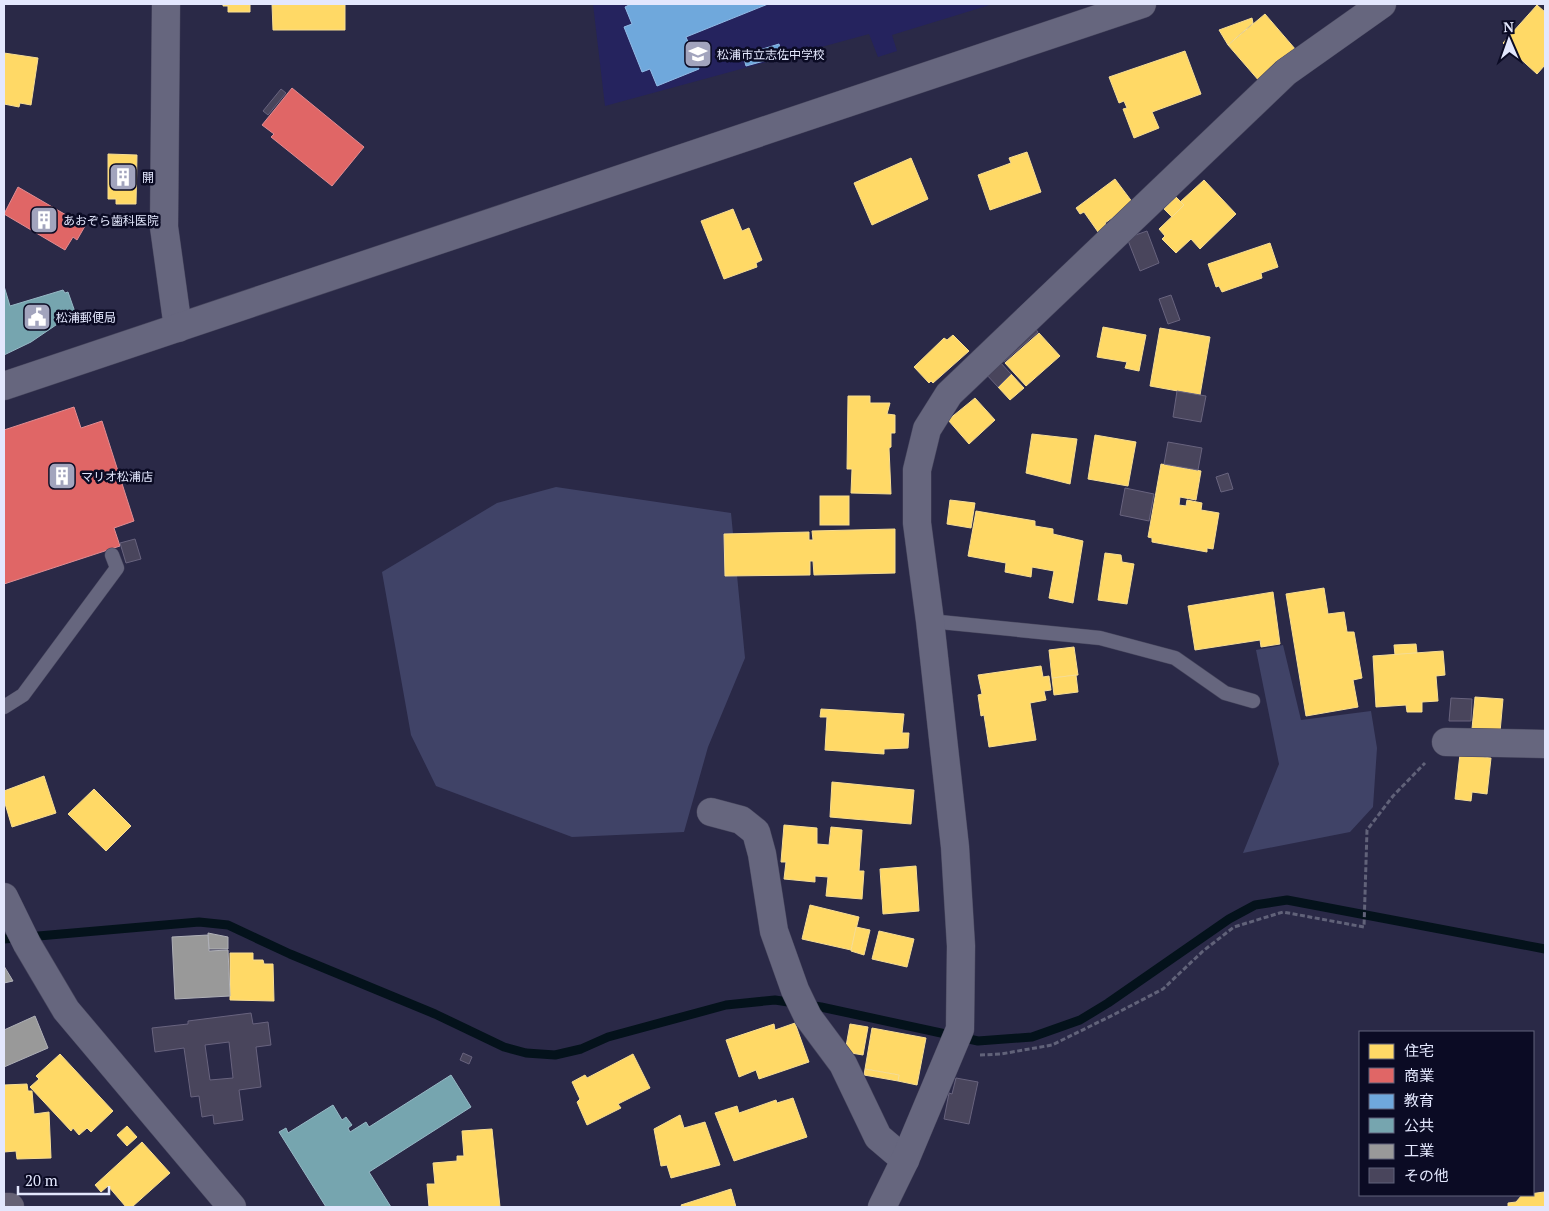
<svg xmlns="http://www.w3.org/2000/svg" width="1549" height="1211" font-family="'PT Serif','Noto Sans JP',serif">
	<rect width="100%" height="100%" fill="#2a2947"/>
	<polygon fill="#25235e" points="593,4 993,4 892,35 897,51 878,57 869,34 605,106"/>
	<g fill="#404367">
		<polygon points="556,487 731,513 745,658 708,747 684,832 572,837 436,786 411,735 382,572 497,503"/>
		<polygon points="1283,645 1301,720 1371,711 1377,748 1373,807 1350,832 1243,853 1279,764 1256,650"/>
	</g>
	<g fill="#ffd966" stroke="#f7dd93">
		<polygon points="223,4 250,4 250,12 228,12 228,6 223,6"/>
		<polygon points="272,4 345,4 345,30 273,30"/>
		<polygon points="1537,5 1545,12 1545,65 1537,74 1503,43"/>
		<polygon points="1265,14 1296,50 1260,82 1228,45"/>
		<polygon points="1252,18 1253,23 1228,45 1219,30"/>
		<polygon points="1185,51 1201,94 1152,112 1159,128 1134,138 1123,109 1127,108 1124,101 1119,103 1109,77"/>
		<polygon points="4,53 38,58 31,105 20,103 19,107 4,104"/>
		<polygon points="1027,152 1041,192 990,210 978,175 1011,163 1009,158"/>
		<polygon points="108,154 137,155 136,204 116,204 116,199 108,199"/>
		<polygon points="911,158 928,199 872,225 854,183"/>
		<polygon points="1115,179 1133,203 1105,223 1107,226 1098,232 1084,212 1080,214 1076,208"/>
		<polygon points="1204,180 1236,214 1200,249 1191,239 1176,253 1162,239 1165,236 1159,229 1184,205 1180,202"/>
		<polygon points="1176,197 1184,205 1172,217 1164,209"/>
		<polygon points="733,209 742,231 749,228 762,260 756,263 757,267 724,279 701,221"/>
		<polygon points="1270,243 1278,267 1261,273 1262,278 1222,292 1219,286 1216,287 1208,264"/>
		<polygon points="1103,327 1146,335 1139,371 1125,368 1127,362 1097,357"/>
		<polygon points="1160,328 1210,337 1200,395 1150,386"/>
		<polygon points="1039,333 1060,356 1026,386 1005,363"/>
		<polygon points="953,335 969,351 933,383 931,381 929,383 914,367 944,338 947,340"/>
		<polygon points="1011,374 1024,388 1010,400 998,387"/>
		<polygon points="848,396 870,396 870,403 890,403 887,414 895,415 895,433 891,433 891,447 889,448 891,494 851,493 852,469 847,469"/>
		<polygon points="975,398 995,420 969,444 948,420"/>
		<polygon points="1032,434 1077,439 1070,484 1026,473"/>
		<polygon points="1095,435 1136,442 1128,486 1088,479"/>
		<polygon points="1161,464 1201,471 1196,500 1180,497 1179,505 1186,506 1187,500 1202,503 1201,510 1219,513 1213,549 1207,548 1207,552 1152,542 1152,538 1148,537"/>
		<rect x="820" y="496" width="29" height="29"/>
		<polygon points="950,500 975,503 971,528 947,524"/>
		<polygon points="976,511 1035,521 1035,526 1053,529 1053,534 1083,541 1073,603 1049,598 1054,571 1032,567 1031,577 1005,572 1006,563 968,556"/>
		<polygon points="895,529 895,573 814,575 813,561 810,561 810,575 725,576 724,534 809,532 809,540 813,540 812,531"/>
		<polygon points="1105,553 1121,555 1122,562 1134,564 1127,604 1098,600"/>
		<polygon points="1324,588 1328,614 1344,612 1347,632 1354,632 1362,678 1353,680 1358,707 1306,716 1286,594"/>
		<polygon points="1273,592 1280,644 1261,647 1260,640 1195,650 1188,606"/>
		<polygon points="1416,644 1417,653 1395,655 1394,645"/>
		<polygon points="1074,647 1078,675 1052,678 1049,650"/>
		<polygon points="1443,651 1445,675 1436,676 1438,701 1422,702 1422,712 1407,712 1406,705 1376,707 1373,656"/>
		<polygon points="1041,666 1043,677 1049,676 1051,690 1044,691 1046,700 1030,703 1036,740 989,747 984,715 981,716 978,695 982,694 978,675"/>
		<polygon points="1076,675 1078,692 1054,695 1052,678"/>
		<polygon points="1475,697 1503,699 1500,732 1472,729"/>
		<polygon points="821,709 904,714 902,733 909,733 908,748 884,749 884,754 825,750 827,717 820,717"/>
		<polygon points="1460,754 1491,758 1487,794 1472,792 1471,801 1455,799"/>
		<polygon points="44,776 56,813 12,827 4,800 4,791"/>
		<polygon points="832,782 914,790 911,824 830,817"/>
		<polygon points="94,789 131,826 106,851 68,814"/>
		<polygon points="784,825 817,828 817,844 829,845 831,827 862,830 859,871 864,871 862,899 826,896 828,877 815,876 815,882 784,879 786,862 781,862"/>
		<polygon points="916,866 919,911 883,914 880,869"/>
		<polygon points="810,905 859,917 851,950 802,939"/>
		<polygon points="856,927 870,930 864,955 851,951"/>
		<polygon points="879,931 914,939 907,967 872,959"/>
		<polygon points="230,953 253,953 253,960 263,960 264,964 273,964 274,1001 230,1000"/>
		<polygon points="795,1023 809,1062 759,1079 756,1070 739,1077 726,1040 774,1024 775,1030"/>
		<polygon points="850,1024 868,1027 863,1055 845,1052"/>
		<polygon points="872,1028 926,1038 917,1085 898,1081 899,1075 865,1069"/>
		<polygon points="60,1054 113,1111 91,1132 87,1128 79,1135 73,1128 71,1131 30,1087 39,1079 36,1076"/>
		<polygon points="633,1054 650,1088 618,1104 621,1108 587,1125 577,1102 580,1099 572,1082 585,1075 587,1078"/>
		<polygon points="865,1069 899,1075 898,1081 864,1075"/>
		<polygon points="27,1084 28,1091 32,1091 34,1114 49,1112 51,1158 17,1159 16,1151 4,1152 4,1085"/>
		<polygon points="793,1098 807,1137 734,1161 715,1113 737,1106 739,1113 776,1100 777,1103"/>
		<polygon points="680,1115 684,1128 705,1122 720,1165 671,1178 667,1165 661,1166 654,1129"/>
		<polygon points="127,1126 137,1137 127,1146 117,1135"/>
		<polygon points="492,1129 500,1207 429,1207 427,1184 435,1184 433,1163 457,1161 457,1156 464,1156 462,1131"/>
		<polygon points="142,1142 170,1173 132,1207 126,1207 108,1186 101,1192 95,1185"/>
		<polygon points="731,1189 736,1207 682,1207 681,1205"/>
		<polygon points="1544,1192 1545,1207 1508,1207 1508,1203 1516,1202 1522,1195"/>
	</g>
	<g fill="#e06666" stroke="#e18d93">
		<polygon points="292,88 364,147 332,186 271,137 274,134 262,125"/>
		<polygon points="18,187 85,226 77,240 73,237 65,250 4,214"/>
		<polygon points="74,407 81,428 102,421 134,521 114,528 120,546 4,584 4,430"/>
	</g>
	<g fill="#6fa8dc" stroke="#92bbe6">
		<polygon points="631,4 768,4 686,37 699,69 657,86 650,69 642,72 624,27 632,24 625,7"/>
		<polygon points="779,44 782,56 746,66 743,55"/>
	</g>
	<g fill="#76a5af" stroke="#97b9c6">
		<polygon points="4,286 10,306 63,290 65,293 68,292 75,312 31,342 4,355"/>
		<polygon points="451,1075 471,1107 369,1172 391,1207 326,1207 279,1132 286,1128 288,1133 333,1105 342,1120 346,1117 352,1125 348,1128 350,1132 366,1122 369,1127"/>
	</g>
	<g fill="#999" stroke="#afb0b7">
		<polygon points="208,933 228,937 228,949 209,949"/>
		<polygon points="208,935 209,951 228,950 230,996 175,999 172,937"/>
		<polygon points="4,966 13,981 4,983"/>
		<polygon points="35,1016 48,1048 4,1067 4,1030"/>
	</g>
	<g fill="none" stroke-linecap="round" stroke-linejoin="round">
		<polyline stroke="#04121b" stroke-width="9" points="4,939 199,922 228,925 290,954 435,1014 504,1047 526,1053 555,1055 581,1049 608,1037 726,1005 775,1000 821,1007 978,1041 1032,1037 1080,1020 1108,1003 1229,919 1255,905 1287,900 1545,949"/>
	</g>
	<g fill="#49455c" stroke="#68637e" fill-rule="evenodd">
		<polygon points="281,89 286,93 268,115 263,111"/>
		<polygon points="1147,231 1159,263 1140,271 1127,238"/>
		<polygon points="1171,295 1180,320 1168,324 1159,299"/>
		<polygon points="1033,326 1038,332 1004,362 999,356"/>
		<polygon points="999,361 1011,374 998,387 985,373"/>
		<polygon points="1177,391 1206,396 1201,422 1173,417"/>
		<polygon points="1168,442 1202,448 1198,470 1164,464"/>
		<polygon points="1228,473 1233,489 1221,492 1216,477"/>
		<polygon points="1125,488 1154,494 1149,521 1120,515"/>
		<polygon points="135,539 141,559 126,563 120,543"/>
		<polygon points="1451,698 1472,699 1471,721 1449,721"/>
		<path d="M251,1013L253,1024L268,1022L271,1045L256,1047L261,1087L239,1090L243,1120L214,1124L213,1115L202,1117L199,1096L191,1097L184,1048L155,1052L152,1028L188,1024V1021ZM229,1042L233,1078L210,1080L205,1045Z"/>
		<polygon points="463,1053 472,1057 469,1064 460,1060"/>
		<polygon points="956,1078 978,1082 969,1124 944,1119 949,1093 952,1094"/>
	</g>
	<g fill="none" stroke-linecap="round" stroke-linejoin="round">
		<defs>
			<g id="lane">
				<polyline points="930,621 1100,638 1175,658 1225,693 1253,701"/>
				<polyline points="4,707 23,695 117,568 112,555"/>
			</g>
			<g id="street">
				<polyline points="1446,742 1545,744"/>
				<polyline points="711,812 741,820 756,832 762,854 774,931 795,990 808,1017 843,1064 878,1137 905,1160"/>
				<polyline points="882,1207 905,1160 960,1029 961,946 955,847 930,621 917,523 917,470 927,429 949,394 1286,72 1382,4"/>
			</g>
			<g id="secondary">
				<polyline points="166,4 164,227 178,328"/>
				<polyline points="4,386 1142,4"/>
				<polyline points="4,897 27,944 66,1010 232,1207"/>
			</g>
			<polyline id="primary" points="4,1207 10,1207"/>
		</defs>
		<use href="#lane" stroke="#46455d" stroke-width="15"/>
		<use href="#street" stroke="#46455d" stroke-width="29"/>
		<use href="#secondary" stroke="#46455d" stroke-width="29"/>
		<use href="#primary" stroke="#46455d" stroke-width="29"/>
		<polyline stroke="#616279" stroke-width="3" stroke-dasharray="5 2.5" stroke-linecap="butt" points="980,1055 1001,1054 1052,1045 1113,1015 1163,989 1203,951 1234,927 1283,912 1364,927 1367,830 1393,796 1425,763"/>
		<use href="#lane" stroke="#66667e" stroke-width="14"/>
		<use href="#street" stroke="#66667e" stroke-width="28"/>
		<use href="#secondary" stroke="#66667e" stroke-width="28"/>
		<use href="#primary" stroke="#666275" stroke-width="28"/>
	</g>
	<defs>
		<symbol id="school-square" viewBox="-11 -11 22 22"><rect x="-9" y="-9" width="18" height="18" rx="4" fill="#a2a4bd" stroke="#0b0b24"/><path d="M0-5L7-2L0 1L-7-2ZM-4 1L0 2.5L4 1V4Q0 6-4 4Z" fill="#fff"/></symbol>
		<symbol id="building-square" viewBox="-11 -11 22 22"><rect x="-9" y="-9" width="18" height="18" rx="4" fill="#a2a4bd" stroke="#0b0b24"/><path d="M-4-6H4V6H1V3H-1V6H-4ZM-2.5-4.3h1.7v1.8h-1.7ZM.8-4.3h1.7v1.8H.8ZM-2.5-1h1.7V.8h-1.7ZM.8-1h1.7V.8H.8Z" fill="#fff"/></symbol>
		<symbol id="civic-square" viewBox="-11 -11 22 22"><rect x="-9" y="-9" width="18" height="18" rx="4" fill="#a2a4bd" stroke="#0b0b24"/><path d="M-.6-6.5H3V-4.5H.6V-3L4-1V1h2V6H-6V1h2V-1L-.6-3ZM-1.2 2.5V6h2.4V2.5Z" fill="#fff"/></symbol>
	</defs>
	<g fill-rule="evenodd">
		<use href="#school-square" x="682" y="38" width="32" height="32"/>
		<use href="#building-square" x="107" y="161" width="32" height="32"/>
		<use href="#building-square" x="28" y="204" width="32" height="32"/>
		<use href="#civic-square" x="21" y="301" width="32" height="32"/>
		<use href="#building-square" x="46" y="460" width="32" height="32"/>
	</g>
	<g text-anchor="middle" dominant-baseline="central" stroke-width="5" stroke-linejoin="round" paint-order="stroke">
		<g font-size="12" fill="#e3e7fd" stroke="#0b0b24" text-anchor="start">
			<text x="717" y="54">松浦市立志佐中学校</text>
			<text x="142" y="177">開</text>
			<text x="63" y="220">あおぞら歯科医院</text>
			<text x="56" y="317">松浦郵便局</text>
			<text x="81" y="476">マリオ松浦店</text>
		</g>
	</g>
	<rect width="1549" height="1211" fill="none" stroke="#e3e7fd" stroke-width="10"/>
	<rect x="1359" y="1031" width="175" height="165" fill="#0b0b24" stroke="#61637b"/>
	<rect x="1369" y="1044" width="25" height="15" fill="#ffd966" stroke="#61637b"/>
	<text x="1404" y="1056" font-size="15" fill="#e3e7fd">住宅</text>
	<rect x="1369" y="1068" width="25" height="15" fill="#e06666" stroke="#61637b"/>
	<text x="1404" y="1081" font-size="15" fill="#e3e7fd">商業</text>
	<rect x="1369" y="1094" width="25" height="15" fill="#6fa8dc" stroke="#61637b"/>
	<text x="1404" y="1106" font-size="15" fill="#e3e7fd">教育</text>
	<rect x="1369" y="1118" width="25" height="15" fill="#76a5af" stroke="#61637b"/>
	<text x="1404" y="1131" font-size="15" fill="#e3e7fd">公共</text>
	<rect x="1369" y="1144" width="25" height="15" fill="#999999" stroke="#61637b"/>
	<text x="1404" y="1156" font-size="15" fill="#e3e7fd">工業</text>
	<rect x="1369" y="1168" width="25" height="15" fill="#49455c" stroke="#61637b"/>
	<text x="1404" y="1181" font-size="15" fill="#e3e7fd">その他</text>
	<g transform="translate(1509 40) rotate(358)" stroke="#0b0b24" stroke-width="4" paint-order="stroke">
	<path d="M0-4L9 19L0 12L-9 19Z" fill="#e3e7fd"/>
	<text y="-8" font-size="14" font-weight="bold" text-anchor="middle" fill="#e3e7fd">N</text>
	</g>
	<path d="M18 1186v8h91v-8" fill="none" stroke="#e3e7fd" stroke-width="2.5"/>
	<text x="25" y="1186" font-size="15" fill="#e3e7fd" stroke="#0b0b24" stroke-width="4" paint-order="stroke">20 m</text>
</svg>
